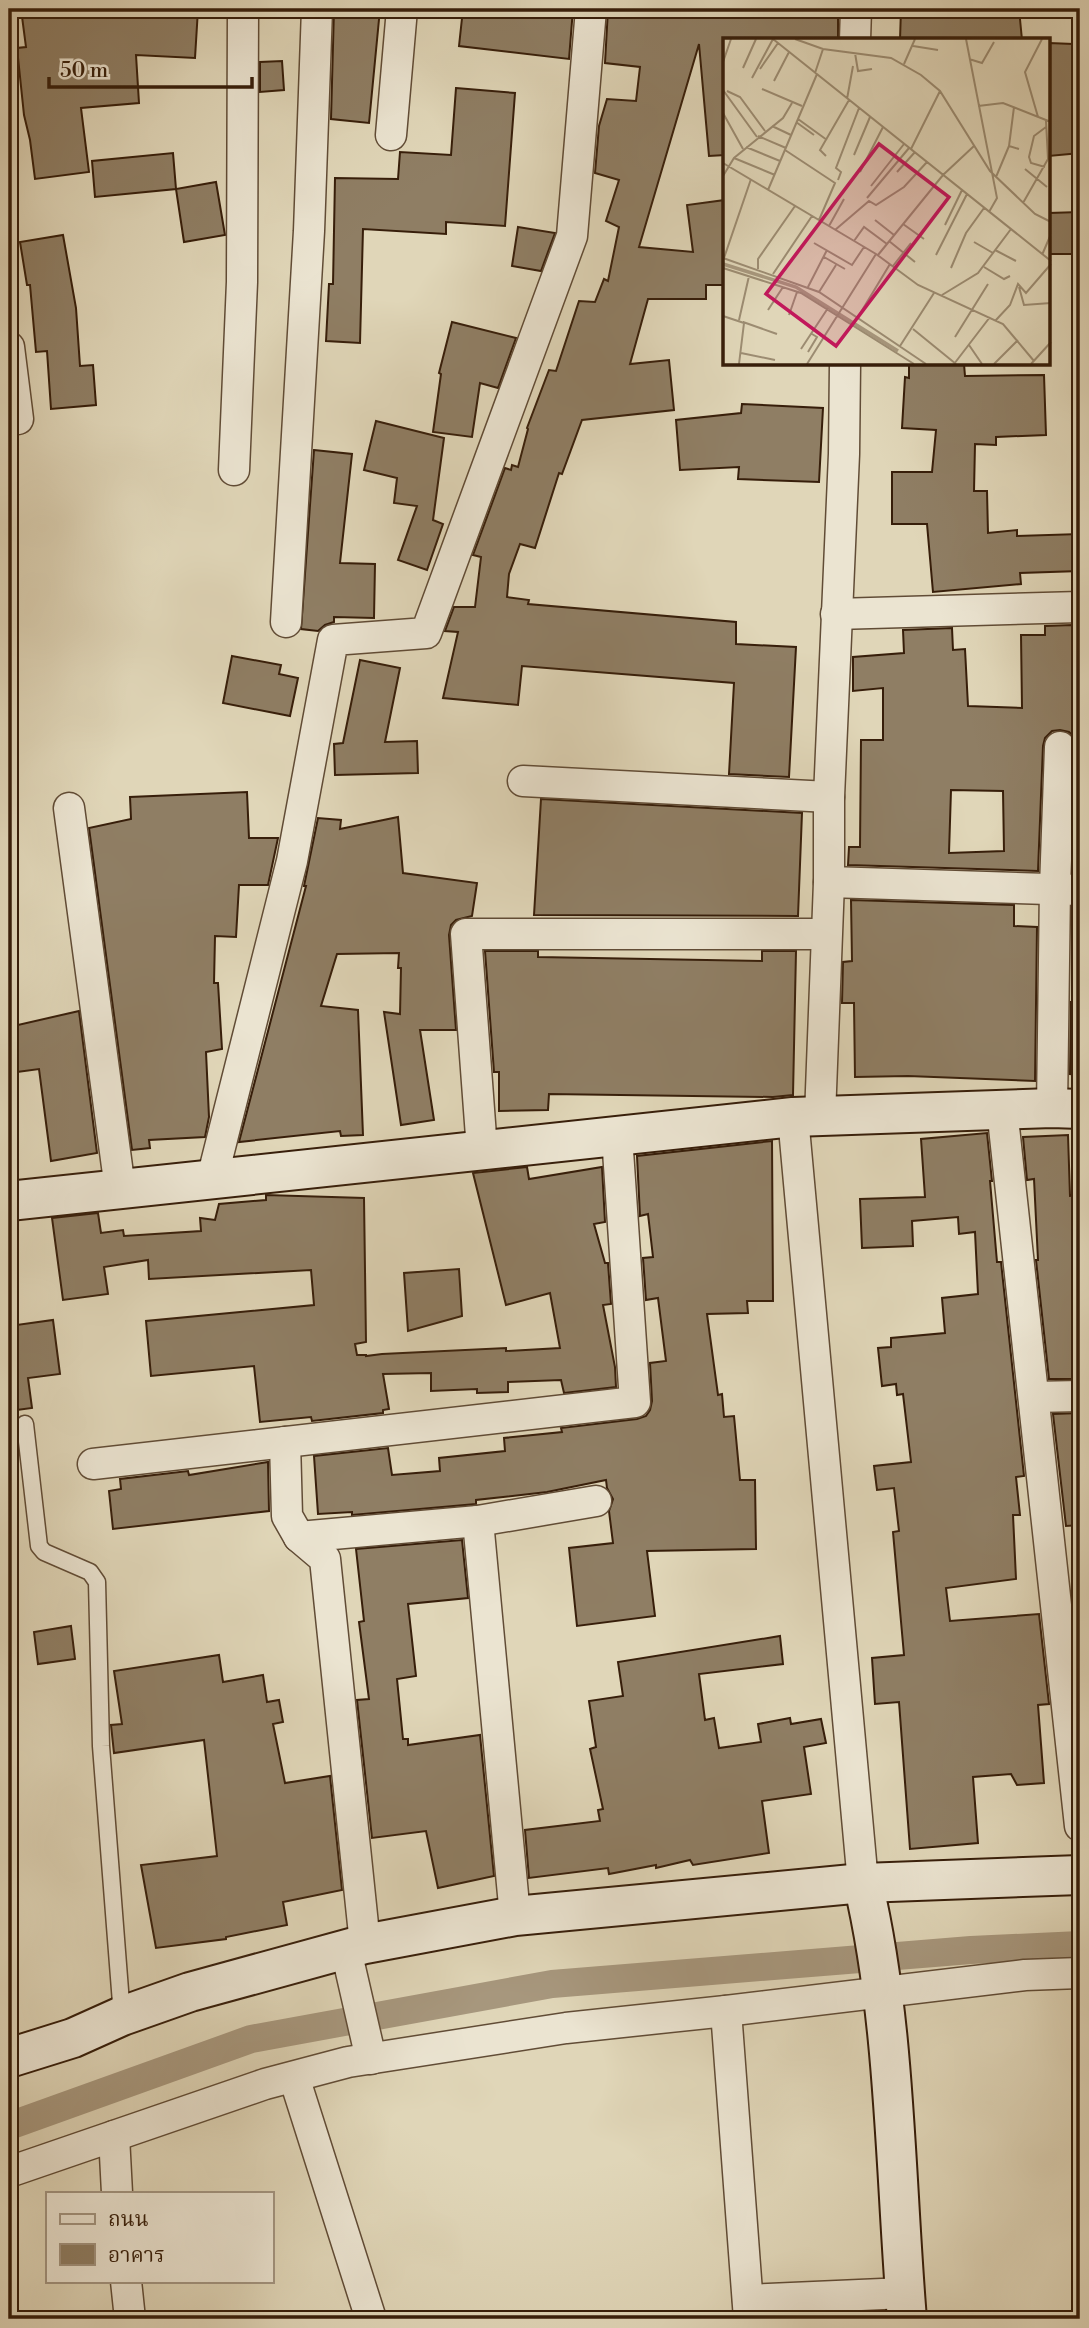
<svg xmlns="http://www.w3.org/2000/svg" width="1089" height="2328" font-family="'Libre Bodoni','Noto Serif Thai',serif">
	<rect width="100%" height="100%" fill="#e0d6b8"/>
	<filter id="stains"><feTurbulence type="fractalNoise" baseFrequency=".00286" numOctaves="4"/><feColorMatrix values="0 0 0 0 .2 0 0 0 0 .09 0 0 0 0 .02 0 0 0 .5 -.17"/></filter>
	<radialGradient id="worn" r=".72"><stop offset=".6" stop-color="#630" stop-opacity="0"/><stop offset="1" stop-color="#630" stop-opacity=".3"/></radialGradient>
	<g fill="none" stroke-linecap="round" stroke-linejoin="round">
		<polyline stroke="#a7977d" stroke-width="28" points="9,2126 251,2039 552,1984 971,1950 1080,1945"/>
	</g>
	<g fill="#8f7e64" stroke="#371e0a" stroke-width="2" fill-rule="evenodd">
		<polygon points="21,9 198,9 195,58 136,55 139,103 81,108 89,172 35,179 30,140 24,115 17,48 26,47"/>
		<polygon points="334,9 380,9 369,123 331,119"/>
		<polygon points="463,9 573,9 569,59 459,46"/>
		<polygon points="608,9 838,9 838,40 725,40 725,155 709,156 699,44 639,247 693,252 687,205 725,200 725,285 706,285 706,299 648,299 630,364 669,360 674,410 582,420 562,474 559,473 535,548 520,544 509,574 507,597 529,600 528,604 736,622 736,644 796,647 789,777 729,774 734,683 522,666 518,705 443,698 458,632 445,631 454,607 475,607 481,557 473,555 505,468 511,470 512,465 518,467 528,429 527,428 549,370 556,371 579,301 595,302 604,279 608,281 619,227 606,221 619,180 595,173 599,126 607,99 636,101 640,67 605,63"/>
		<polygon points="901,9 1019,9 1022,40 900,40"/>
		<polygon points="1049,43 1073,44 1080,95 1080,153 1049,156"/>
		<polygon points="282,61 284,90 260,92 260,62"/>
		<polygon points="456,88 515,93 505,226 446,222 446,234 363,229 360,343 326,341 329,284 333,284 335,178 398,179 400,152 451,155"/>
		<polygon points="173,153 176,189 95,197 92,161"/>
		<polygon points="216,182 225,235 184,242 176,189"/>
		<polygon points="1080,212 1080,254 1049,254 1049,213"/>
		<polygon points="518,227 555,233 541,271 512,266"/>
		<polygon points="63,235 76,308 80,366 93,365 96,405 51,409 47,351 36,352 30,285 27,285 20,242"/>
		<polygon points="452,322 516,338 498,388 480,383 472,437 433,432 441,374 439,373"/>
		<polygon points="909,364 964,364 965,376 1044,375 1046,435 996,437 996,445 975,444 974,491 987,491 988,533 1017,530 1017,536 1080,534 1080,571 1020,573 1021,584 933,592 927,524 892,524 892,472 932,472 936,430 902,428 905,377 909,378"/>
		<polygon points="742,404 823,408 819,482 738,479 739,467 680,470 676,420 741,413"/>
		<polygon points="376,421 444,438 433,520 443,524 427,570 398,560 417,506 394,503 397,478 364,470"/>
		<polygon points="314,450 352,454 340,563 375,564 374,618 334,617 334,622 325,625 318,631 301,629"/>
		<path d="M1072,625V642H1080V756H1077L1076,739L1069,732L1060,730L1052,731L1045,738L1043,746L1038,871L848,865L849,847H860L861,740H883V688L853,691V657L904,653L903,630L952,628L953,650L965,649L968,706L1022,708L1021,635H1045V626ZM951,790L1003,791L1004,851L949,853Z"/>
		<polygon points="232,656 281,665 279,674 298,678 290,716 223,703"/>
		<polygon points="360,660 400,668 385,742 417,741 418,773 335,775 334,744 343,743"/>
		<polygon points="247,792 249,838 278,838 268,885 239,885 236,937 215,936 214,983 218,983 222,1049 206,1052 209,1117 205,1137 149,1140 150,1148 132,1150 89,828 131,819 130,797"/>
		<polygon points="541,799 802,813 798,916 534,915"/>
		<polygon points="398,817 403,873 477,883 472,916 456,920 451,925 449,935 456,1030 420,1030 434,1120 401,1125 384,1012 400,1014 401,968 398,968 399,953 337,954 321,1006 358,1010 363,1135 341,1136 340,1131 239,1142 306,886 304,886 318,818 341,820 340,829"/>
		<polygon points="851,900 1014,905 1014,926 1037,927 1035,1081 908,1076 855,1077 854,1003 842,1003 843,962 852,961"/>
		<polygon points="485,951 538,951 538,957 762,961 762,951 796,951 793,1095 773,1097 549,1094 548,1110 499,1111 499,1072 494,1072"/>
		<polygon points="1071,1002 1080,1002 1080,1075 1070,1074"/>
		<polygon points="79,1011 97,1153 51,1161 39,1069 9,1073 9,1027"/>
		<polygon points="987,1133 992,1181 990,1181 997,1262 1001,1262 1024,1476 1016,1477 1020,1515 1013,1515 1016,1579 946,1588 950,1621 1039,1614 1049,1704 1038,1705 1044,1783 1017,1785 1011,1774 973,1777 978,1843 910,1849 899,1702 875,1704 872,1658 904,1655 893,1532 899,1531 894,1488 877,1490 874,1466 911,1462 903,1394 897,1395 896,1384 882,1386 878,1348 891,1347 891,1338 945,1333 942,1298 978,1294 975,1232 959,1234 958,1217 912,1221 913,1246 862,1248 860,1199 925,1197 921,1139"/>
		<polygon points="1068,1135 1070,1196 1080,1195 1080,1379 1049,1379 1036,1260 1038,1260 1034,1179 1027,1180 1023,1137"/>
		<polygon points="772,1141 773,1301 747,1301 748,1313 707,1314 718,1395 722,1394 724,1417 734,1416 740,1480 755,1480 756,1549 647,1551 655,1616 577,1626 569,1548 613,1543 609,1511 613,1499 607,1488 606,1480 547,1492 476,1500 476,1504 352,1515 352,1512 318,1514 314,1456 388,1448 392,1475 440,1471 439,1458 505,1451 504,1438 562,1432 561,1428 637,1419 646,1416 650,1410 652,1401 650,1363 666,1361 658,1298 646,1300 643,1258 653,1257 648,1214 640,1216 637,1156"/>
		<polygon points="527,1167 529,1179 602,1167 605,1222 594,1224 605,1263 608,1263 611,1304 603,1305 615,1367 616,1387 564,1393 561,1380 508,1382 508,1392 477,1393 477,1389 431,1391 431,1373 383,1374 389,1409 383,1410 383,1413 312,1421 311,1417 260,1422 254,1366 151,1376 146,1321 314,1305 311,1270 149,1279 148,1260 104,1267 108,1294 63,1300 52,1218 98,1213 101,1233 123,1230 124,1236 201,1231 200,1218 215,1220 219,1204 266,1200 266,1195 364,1198 366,1342 355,1344 357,1355 366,1355 366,1356 382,1354 506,1348 506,1351 560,1348 550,1293 506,1305 473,1173"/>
		<polygon points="459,1269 462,1316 408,1331 404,1273"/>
		<polygon points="53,1320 60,1374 28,1378 32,1408 9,1411 9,1326"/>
		<polygon points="1080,1413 1080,1525 1066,1526 1053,1414"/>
		<polygon points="268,1462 269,1511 113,1529 109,1491 121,1489 120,1479 188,1471 189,1475"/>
		<polygon points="462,1540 468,1598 408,1604 416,1676 397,1679 403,1739 408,1739 408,1745 480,1735 494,1876 438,1888 426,1831 372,1838 357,1700 369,1699 359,1622 364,1621 356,1549"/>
		<polygon points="71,1626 75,1659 38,1664 34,1632"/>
		<polygon points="780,1636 783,1664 699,1674 705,1720 714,1718 719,1748 761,1742 758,1724 790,1718 791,1724 821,1719 826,1743 804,1747 811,1794 762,1801 769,1853 693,1865 690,1860 656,1868 656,1865 609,1874 608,1868 529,1878 525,1830 600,1821 598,1810 603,1809 590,1749 596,1747 589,1701 623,1696 618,1662"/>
		<polygon points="219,1655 223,1682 263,1675 267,1702 279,1700 283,1722 273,1724 285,1783 330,1776 342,1890 283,1902 287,1925 226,1937 226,1939 156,1948 141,1865 217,1856 204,1740 114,1753 111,1725 122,1724 114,1671"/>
	</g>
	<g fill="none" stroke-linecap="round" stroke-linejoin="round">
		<defs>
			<polyline id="lane" points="25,1424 39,1546 44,1552 90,1572 97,1582 101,1746 122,2016"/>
			<g id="street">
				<polyline points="855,40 856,9"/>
				<polyline points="391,135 402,9"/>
				<polyline points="9,347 18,419"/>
				<polyline points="234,470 242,282 243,9"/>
				<polyline points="836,614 1080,607"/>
				<polyline points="286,622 309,231 317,9"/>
				<polyline points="523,781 829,797"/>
				<polyline points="69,808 120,1189"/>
				<polyline points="829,882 1080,890"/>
				<polyline points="1052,1108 1055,888 1060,747"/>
				<polyline points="1002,1109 1080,1826"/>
				<polyline points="820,1116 829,882 829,797 844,454 845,364"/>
				<polyline points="793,1117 863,1883"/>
				<polyline points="482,1150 466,934 825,934"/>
				<polyline points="212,1179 292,861 333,640 426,633 572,236 591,9"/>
				<polyline points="1034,1397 1080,1396"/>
				<polyline points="285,1442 287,1516 299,1537 325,1559 365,1944"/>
				<polyline points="93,1464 635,1402 617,1136"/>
				<polyline points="478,1521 515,1916"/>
				<polyline points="299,1537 478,1521 596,1501"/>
				<polyline points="346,1950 371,2059"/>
				<polyline points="726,2011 749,2319"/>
				<polyline points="294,2077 371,2319"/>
				<polyline points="114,2136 117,2193"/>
				<polyline points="9,2172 265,2084 348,2062 566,2028 726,2011 1025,1975 1080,1973"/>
				<polyline points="126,2281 130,2319"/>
				<polyline points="748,2300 905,2293"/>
			</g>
			<g id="secondary">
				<polyline points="9,1201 793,1117 1052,1108 1080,1109"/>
				<path d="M863,1883C896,2023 895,2175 907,2319"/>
				<polyline points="9,2058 73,2038 122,2016 190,1992 365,1944 515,1916 863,1883 1080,1875"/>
			</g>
		</defs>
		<use href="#lane" stroke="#614c36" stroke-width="19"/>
		<use href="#street" stroke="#614c36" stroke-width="33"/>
		<use href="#secondary" stroke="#371e0a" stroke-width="42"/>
		<use href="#lane" stroke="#ebe4d1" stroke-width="16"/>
		<use href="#street" stroke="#ebe4d1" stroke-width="30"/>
		<use href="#secondary" stroke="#ebe4d1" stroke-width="38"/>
	</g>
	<g transform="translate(723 38)">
		<rect width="327" height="327" fill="#e0d6b8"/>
		<path fill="none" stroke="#a7977d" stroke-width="3.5" d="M0,226L73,249L175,313"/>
		<path fill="none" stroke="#9c8c72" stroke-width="2" d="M50,1L328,223M72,1L100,11L168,20L198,37L217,53L267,133L312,176L328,184M243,1L274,160L266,174M190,8L215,12M132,15L135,33L149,31M246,21L259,25L271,4M0,24L8,1M181,26L192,1M20,30L33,1M37,31L55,5M92,35L100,11M29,40L50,1M51,43L66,14M39,51L79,68M0,52L34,99M4,53L17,59L42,93M124,61L130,28M255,68L280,65L328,84M291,69L286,108L296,111M0,75L20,111M315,79L302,34L319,1M75,81L104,102M73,84L91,97M49,88L68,97M35,98L63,110M23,109L57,123M188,111L217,53M62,112L112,145L96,182M131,117L147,79M103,118L97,112L126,62M11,120L52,137M0,125L153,216L195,247L280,286L311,323M322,129L308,125L306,119L311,98L323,89M302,131L324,149M137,134L160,89M174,134L192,114M0,138L11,120L60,80L69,65M273,139L286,108M115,142L118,134L113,130L136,70M148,148L181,106M45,152L94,36M144,160L186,110M300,165L325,121L323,83M152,182L171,197M180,186L201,201M222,187L239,152M106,188L121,161M112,192L146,163L153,167L181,149L204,124M131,203L141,189L164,206M166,203L192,224M251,204L270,215M91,205L129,227L141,209M272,212L293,223M155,217L220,137L251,108M213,217L244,156M319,217L328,196M101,219L122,231M0,220L96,254L203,326M1,220L28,141M170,228L188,205M261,229L281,241L287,238M0,230L78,255L191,326M228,230L243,195L261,170M35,231V221L72,168M50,236L89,178M85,249L104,212M296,249L301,267L328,265M96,254L113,227M219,257L255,235L288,191M45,272L60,249M66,277L74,254M0,278L21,285L16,326M135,279L167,226M16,282L26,238M273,282L287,267L295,246L303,255L328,226M20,284L54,296M190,291L233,326M232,299L265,246M246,307L259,326M177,308L211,255M78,311L105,270M85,314L94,299L89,296M18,315L52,322M84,326L153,216M231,326L267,279M271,326L295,302M308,326L328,304"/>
		<path fill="#c2185b" fill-opacity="0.15" stroke="#c2185b" stroke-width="3.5" d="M156,106L226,159L113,308L43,256Z"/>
		<rect width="327" height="327" fill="none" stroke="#371e0a" stroke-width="3.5"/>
	</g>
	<rect width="1089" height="2328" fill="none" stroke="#e0d6b8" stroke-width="35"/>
	<rect x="10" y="10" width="1068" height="2307" fill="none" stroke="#371e0a" stroke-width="3.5"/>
	<rect x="18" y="18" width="1054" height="2293" fill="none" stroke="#371e0a" stroke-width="2"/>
	<rect x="46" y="2192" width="228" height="91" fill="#ebe4d1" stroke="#a39581" stroke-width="2"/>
	<rect x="60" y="2214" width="35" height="10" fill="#ebe4d1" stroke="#a39581" stroke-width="2"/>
	<text x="108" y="2226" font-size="21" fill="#371e0a">ถนน</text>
	<rect x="60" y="2244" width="35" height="21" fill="#8f7e64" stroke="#a39581" stroke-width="2"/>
	<text x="108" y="2262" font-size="21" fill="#371e0a">อาคาร</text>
	<path d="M49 77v10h203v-10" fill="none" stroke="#371e0a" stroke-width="3.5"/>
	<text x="60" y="77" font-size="21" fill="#371e0a" stroke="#ebe4d1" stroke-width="5" paint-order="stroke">50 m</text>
	<rect width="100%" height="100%" filter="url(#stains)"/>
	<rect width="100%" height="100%" fill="url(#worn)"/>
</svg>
